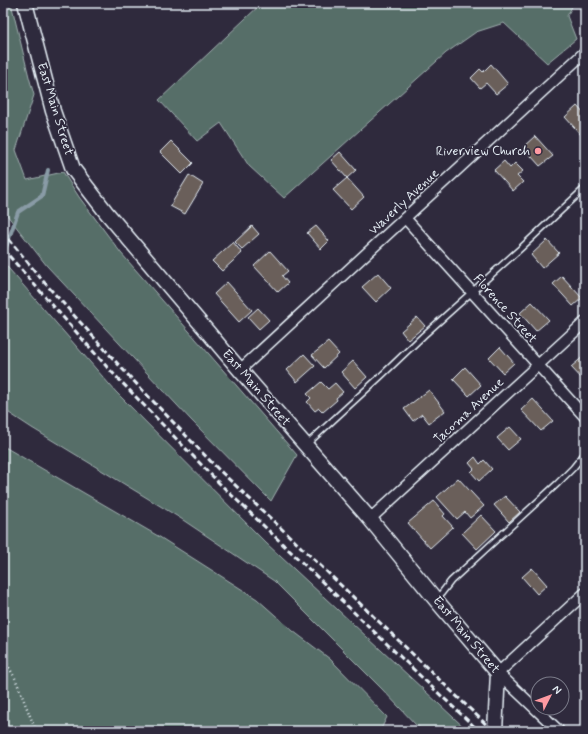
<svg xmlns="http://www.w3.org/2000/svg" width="588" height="734" font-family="Mynerve,sans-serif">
	<rect width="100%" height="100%" fill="#2f2a3d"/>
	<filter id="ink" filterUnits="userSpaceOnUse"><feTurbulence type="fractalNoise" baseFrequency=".025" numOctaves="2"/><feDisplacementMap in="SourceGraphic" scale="8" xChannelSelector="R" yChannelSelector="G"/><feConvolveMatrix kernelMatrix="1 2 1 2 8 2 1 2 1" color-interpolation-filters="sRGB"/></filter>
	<g filter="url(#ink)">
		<g fill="#576e68" stroke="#a0b0b0">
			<polygon points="3,3 11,3 29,77 34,95 16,150 27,180 63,172 79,197 121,253 297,455 271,501 191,420 47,266 3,210"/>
			<polygon points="262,3 574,3 567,16 576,39 547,63 504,23 476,32 446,53 284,198 249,166 221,123 197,141 159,100"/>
			<polygon points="3,262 116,392 266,543 468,731 426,731 417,726 382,689 274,581 180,518 32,428 3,409"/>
			<polygon points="3,446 158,536 257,599 293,631 330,659 387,717 380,731 3,731"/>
		</g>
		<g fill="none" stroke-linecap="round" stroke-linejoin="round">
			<polyline stroke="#899ba6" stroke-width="4" points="3,256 18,212 42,196 48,170"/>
		</g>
		<g fill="#6b5f5a" stroke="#e8f1f8">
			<polygon points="491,64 508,84 496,94 486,83 480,88 471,78 480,69 483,72"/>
			<polygon points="577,106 585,115 585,136 583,137 565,117"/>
			<polygon points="535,136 553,156 540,166 523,147"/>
			<polygon points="171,141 193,163 182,174 160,152"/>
			<polygon points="340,152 356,170 347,178 331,160"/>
			<polygon points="504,161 510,168 515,163 523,171 517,176 523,182 513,191 494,170"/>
			<polygon points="189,175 203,184 185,214 170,206"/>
			<polygon points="347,178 364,197 351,209 333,190"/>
			<polygon points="252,226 259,234 242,249 235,242"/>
			<polygon points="316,226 329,241 321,249 307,233"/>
			<polygon points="547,240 559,253 542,268 531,255"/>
			<polygon points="233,242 242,253 222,271 212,261"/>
			<polygon points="270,251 288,271 282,276 288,283 278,292 254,266"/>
			<polygon points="378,273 391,288 376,302 362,287"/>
			<polygon points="562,276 582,298 573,306 553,284"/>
			<polygon points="227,282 252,310 239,322 214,294"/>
			<polygon points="532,302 549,320 536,331 520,313"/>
			<polygon points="258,308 269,320 259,329 248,317"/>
			<polygon points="417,317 425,326 408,340 401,331"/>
			<polygon points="328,342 339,354 324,368 312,355"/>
			<polygon points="500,347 514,363 503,373 489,358"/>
			<polygon points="304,354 315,366 297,382 287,370"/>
			<polygon points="585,355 585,380 584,381 571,367"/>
			<polygon points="353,361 367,377 355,388 341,372"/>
			<polygon points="465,367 481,385 469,396 453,379"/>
			<polygon points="321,382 328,389 335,383 343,392 336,398 337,400 323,412 319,408 315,411 307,402 311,398 307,394"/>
			<polygon points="429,390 445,411 429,423 422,414 413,421 404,409"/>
			<polygon points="533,399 553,421 541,431 521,410"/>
			<polygon points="510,427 521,439 508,450 497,438"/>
			<polygon points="475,457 480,464 484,460 492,469 479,481 471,472 474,469 469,463"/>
			<polygon points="458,478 484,506 470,518 465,512 457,519 437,497"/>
			<polygon points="505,496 520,512 509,522 494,505"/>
			<polygon points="434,501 445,514 443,516 453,527 430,548 408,523"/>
			<polygon points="481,515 496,531 477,549 462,533"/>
			<polygon points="532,568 547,585 537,594 522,577"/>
		</g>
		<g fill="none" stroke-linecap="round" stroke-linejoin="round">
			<defs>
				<g id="lane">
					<polyline points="306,445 381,376 424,335 521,248 585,188"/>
					<polyline points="437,599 451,581 557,484 573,468 585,453"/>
				</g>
				<g id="street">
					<polyline points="405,218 585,417"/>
					<polyline points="240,370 585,52"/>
					<polyline points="370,519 585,322"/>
					<polyline points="559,731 498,673 585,593"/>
				</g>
				<polyline id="secondary" points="25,3 53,111 73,169 106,212 240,370 370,519 436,600 498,673 495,731"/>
			</defs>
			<use href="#lane" stroke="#e8f1f8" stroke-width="8"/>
			<use href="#street" stroke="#e8f1f8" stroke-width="13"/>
			<use href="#secondary" stroke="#e8f1f8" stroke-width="17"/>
			<polyline stroke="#e8f1f8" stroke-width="2.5" stroke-dasharray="1 3" stroke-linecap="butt" points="3,657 15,678 36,731"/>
			<use href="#lane" stroke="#2f2a3d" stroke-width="5"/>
			<use href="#street" stroke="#2f2a3d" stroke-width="10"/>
			<use href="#secondary" stroke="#2f2a3d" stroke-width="14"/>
			<g stroke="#e8f1f8" stroke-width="3" stroke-dasharray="6 3" stroke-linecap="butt">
				<polyline points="3,232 43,281 127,374 217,468 301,547 493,731"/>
				<polyline points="3,249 107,367 219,483 434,689 479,731"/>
			</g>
		</g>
	</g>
	<circle fill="#ff9aa2" stroke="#2f2a3d" stroke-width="1.5" cx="538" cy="151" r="4"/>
	<g text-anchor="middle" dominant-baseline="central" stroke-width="3.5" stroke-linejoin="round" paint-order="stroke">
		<g font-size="13" fill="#e8f1f8" stroke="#2f2a3d">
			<text transform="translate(55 109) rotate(73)">East Main Street</text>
			<text transform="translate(404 202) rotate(-43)">Waverly Avenue</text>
			<text transform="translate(505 309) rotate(48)">Florence Street</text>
			<text transform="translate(256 388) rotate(49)">East Main Street</text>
			<text transform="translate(469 411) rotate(-43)">Tacoma Avenue</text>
			<text transform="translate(466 635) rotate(50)">East Main Street</text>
		</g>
		<g font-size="13" fill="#e8f1f8" stroke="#2f2a3d" text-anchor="end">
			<text x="530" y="151">Riverview Church</text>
		</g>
	</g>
	<rect width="588" height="734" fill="none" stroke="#2f2a3d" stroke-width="16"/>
	<rect x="8" y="8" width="572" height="718" fill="none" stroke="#e8f1f8" stroke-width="1.5" filter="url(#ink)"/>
	<g transform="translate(550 696) rotate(48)"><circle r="19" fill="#2f2a3d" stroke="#797a88"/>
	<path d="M0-3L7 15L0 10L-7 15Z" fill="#ff9aa2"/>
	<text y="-6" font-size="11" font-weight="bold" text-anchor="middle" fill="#e8f1f8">N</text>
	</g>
</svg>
